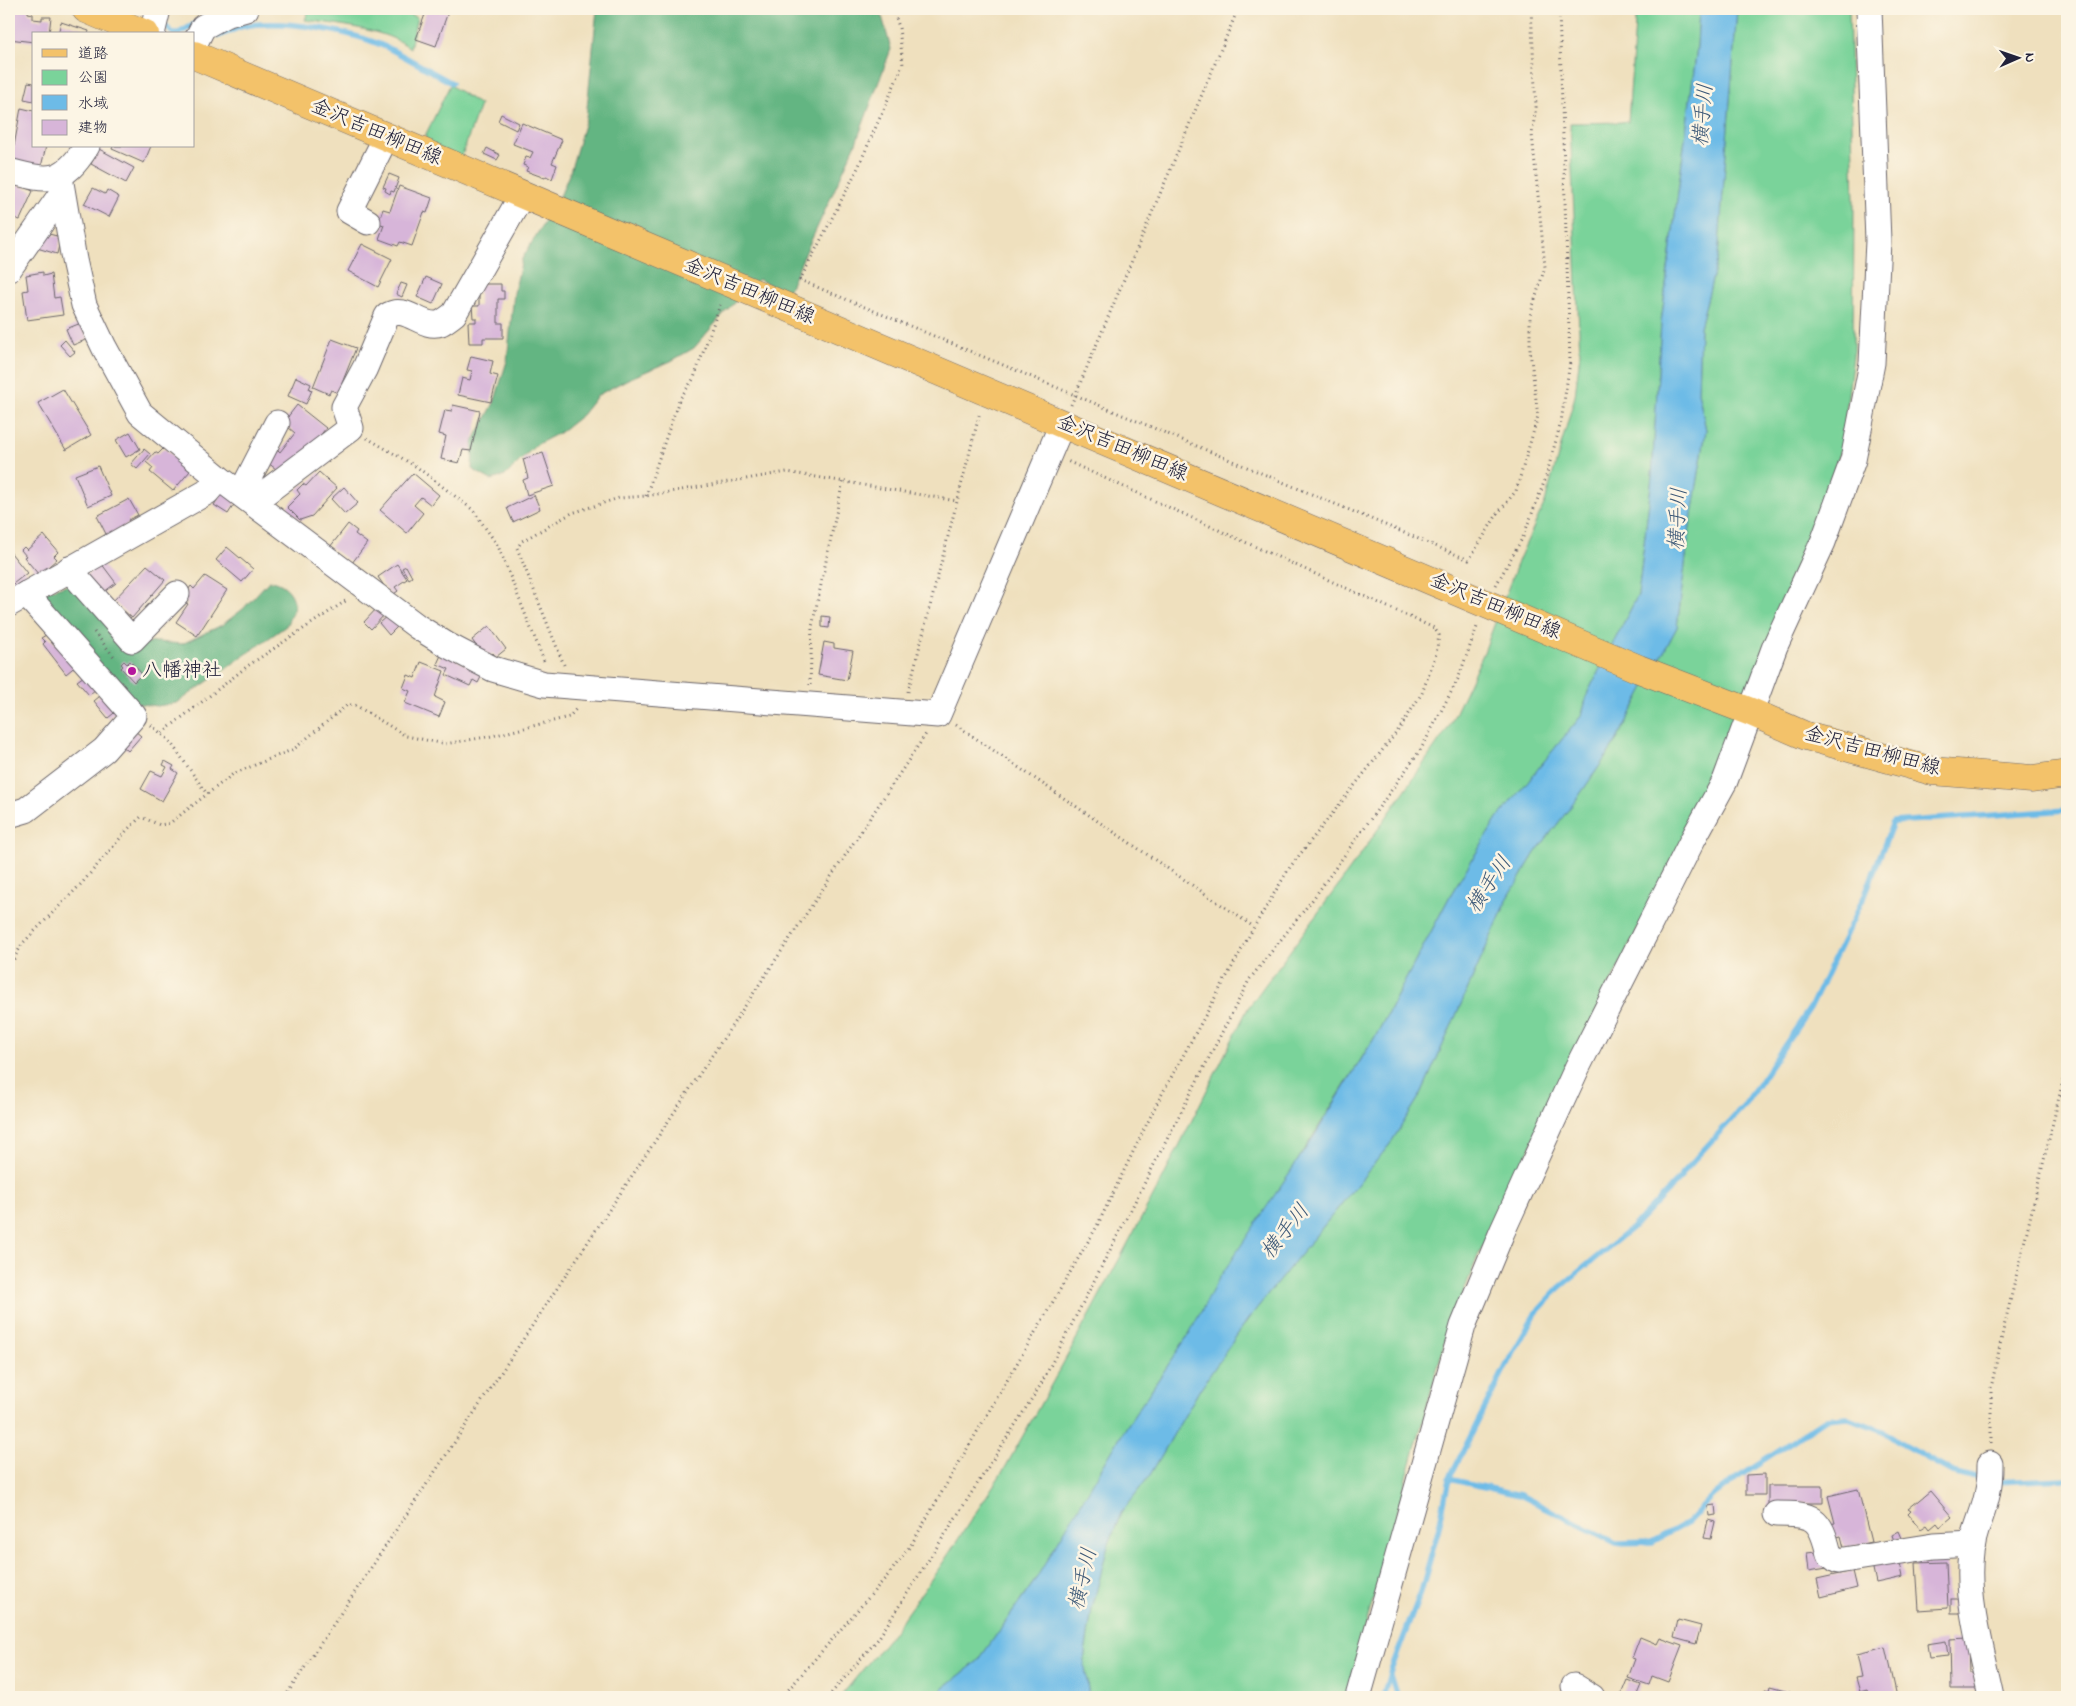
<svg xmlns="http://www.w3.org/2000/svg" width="2076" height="1706" font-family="'Indie Flower','Klee One',sans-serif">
	<rect width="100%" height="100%" fill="#fcf5e5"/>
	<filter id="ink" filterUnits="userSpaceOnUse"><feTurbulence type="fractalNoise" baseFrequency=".02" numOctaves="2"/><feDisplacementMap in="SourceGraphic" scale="10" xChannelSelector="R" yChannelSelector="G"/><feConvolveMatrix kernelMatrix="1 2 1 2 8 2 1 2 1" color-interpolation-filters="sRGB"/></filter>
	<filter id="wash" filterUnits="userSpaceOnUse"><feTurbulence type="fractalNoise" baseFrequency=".0096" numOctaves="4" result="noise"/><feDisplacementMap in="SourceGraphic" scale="20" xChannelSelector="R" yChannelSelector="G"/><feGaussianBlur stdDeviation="1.12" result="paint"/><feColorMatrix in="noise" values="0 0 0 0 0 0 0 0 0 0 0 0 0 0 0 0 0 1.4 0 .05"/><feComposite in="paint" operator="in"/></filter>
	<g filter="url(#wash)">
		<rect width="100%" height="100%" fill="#efe0be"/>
		<g fill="#7ad39a" stroke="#4e7a6a">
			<path d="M309,9H392L417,17L410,48C386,29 335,24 305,20Z"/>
			<polygon points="1636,9 1699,9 1697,47 1661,323 1652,476 1638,595 1588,692 1582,715 1497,819 1451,894 1378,1032 1189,1334 1127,1426 1038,1576 978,1661 942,1689 939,1697 840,1697 889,1638 942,1564 1005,1468 1065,1360 1164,1176 1248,1008 1351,868 1449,727 1484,652 1519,559 1545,502 1575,396 1580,354 1570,123 1628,122"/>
			<polygon points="1737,9 1849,9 1854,202 1853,356 1841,450 1814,540 1724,755 1553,1099 1477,1258 1446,1337 1346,1697 1089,1697 1084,1660 1092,1609 1107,1549 1121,1513 1150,1475 1200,1389 1248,1319 1390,1144 1421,1094 1509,896 1535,853 1576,800 1614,745 1677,627 1689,533 1706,430 1698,392 1700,327 1718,257"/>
			<polygon points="450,85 480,105 461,158 424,141 426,137 425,136"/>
		</g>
		<g fill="#63b582" stroke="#426c5e">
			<polygon points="597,9 880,9 891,49 856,143 787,293 758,279 725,312 694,348 671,361 628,379 598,395 582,415 559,433 536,445 505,476 491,480 472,469 473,442 494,403 507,361 514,293 522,259 561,194 570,172 586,118"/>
			<path d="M269,581C284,581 298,596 293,611C291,616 288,621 286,626L177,703L157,706L132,703L41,598L46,591L73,583L134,644L158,642L182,644L222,625L243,609Z"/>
		</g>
		<polygon fill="#6dbbe7" stroke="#486e91" points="1699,9 1737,9 1718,257 1700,327 1698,392 1706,430 1689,533 1677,627 1614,745 1576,800 1535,853 1509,896 1421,1094 1390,1144 1248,1319 1200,1389 1150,1475 1121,1513 1107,1549 1092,1609 1084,1660 1089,1697 939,1697 942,1689 978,1661 1034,1582 1127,1426 1189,1334 1218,1280 1316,1133 1378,1032 1451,894 1497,819 1582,715 1588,692 1638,595 1652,476 1661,323 1697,47"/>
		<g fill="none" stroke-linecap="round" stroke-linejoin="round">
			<g stroke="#6dbbe7" stroke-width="5.5">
				<polyline points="162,23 173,33 179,33 195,24"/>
				<path d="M219,36C227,33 236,28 244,26C283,19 352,31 388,48C410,59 431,72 452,83"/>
				<polyline points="1449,1479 1520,1495 1616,1543 1652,1542 1688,1522 1714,1495 1736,1478 1826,1419 1847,1417 1883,1431 1901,1444 1952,1472 1983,1480"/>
				<polyline points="1994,1482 2067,1479"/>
				<polyline points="1390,1675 1397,1697"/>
				<polyline points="1383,1697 1390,1673 1421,1592 1438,1531 1449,1479 1510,1358 1536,1313 1559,1288 1633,1227 1681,1177 1681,1174 1743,1107 1810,1008 1865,895 1893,822 2067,810"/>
			</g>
		</g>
		<g id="blocks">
			<g fill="#d7b5d9">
				<polygon points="9,9 28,9 28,13 33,14 33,19 42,20 42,17 51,17 49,34 34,34 34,42 9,39"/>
				<polygon points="409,9 424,9 422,14"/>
				<polygon points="427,9 440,9 448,12 436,46 416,39"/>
				<polygon points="61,22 89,31 88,34 58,34"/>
				<polygon points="28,82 34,83 34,101 24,99"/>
				<polygon points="21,108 34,111 34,146 46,146 41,167 9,160 9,145 14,146"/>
				<polygon points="501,114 519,123 516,130 498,121"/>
				<polygon points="522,123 562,140 552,163 557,165 552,179 546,176 545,178 526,171 528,167 523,165 526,157 530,158 533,152 513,144"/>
				<polygon points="113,146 151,146 144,163 112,149"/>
				<polygon points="487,148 500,155 497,160 484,154"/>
				<polygon points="99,149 134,168 126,183 91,164"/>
				<polygon points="389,174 399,178 394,192 391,191 390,194 385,191 386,188 383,187"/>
				<polygon points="9,181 33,191 20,220 9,216"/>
				<polygon points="399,186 432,198 427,213 424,212 412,246 400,242 398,246 379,239 384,225 378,223 383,209 390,211"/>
				<polygon points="93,188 105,194 107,190 119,197 109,217 84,204"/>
				<polygon points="41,232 61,237 57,254 37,248"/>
				<polygon points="362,244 392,259 378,287 348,271"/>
				<polygon points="43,272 43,276 51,274 54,298 60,297 63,315 27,320 23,291 28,290 26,275"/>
				<polygon points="426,277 442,284 433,304 417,297"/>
				<polygon points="401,283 407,285 402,297 396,294"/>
				<polygon points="479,284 501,284 501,291 504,291 504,299 498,299 498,323 503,323 503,338 483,338 483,343 469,343 468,322 476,322 476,318 473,318 472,306 479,306"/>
				<polygon points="81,323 88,339 73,345 66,329"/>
				<polygon points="332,339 356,348 338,393 331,390 329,394 313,387"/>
				<polygon points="65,340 75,352 70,356 60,345"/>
				<polygon points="471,356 493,361 490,374 498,376 491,402 458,395 462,378 470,380 472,371 467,370"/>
				<polygon points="296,377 311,384 309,389 312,390 306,404 288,396"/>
				<polygon points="63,389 91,435 66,450 38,403"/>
				<polygon points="297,405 326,428 302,459 280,472 268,463 278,450 280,452 295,433 283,423"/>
				<polygon points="453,405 480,411 471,451 463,450 459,463 441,459 446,436 439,434 445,410 452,411"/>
				<polygon points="130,432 140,449 126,457 116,440"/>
				<polygon points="164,448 190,471 173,491 150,472 153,468 146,462 155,452 158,454"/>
				<polygon points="144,449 150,454 137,469 131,464"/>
				<polygon points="543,453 554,486 527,495 523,480 528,478 523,459"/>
				<polygon points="98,466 111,496 88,506 75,475"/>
				<polygon points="319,472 337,488 312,516 300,520 287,507 300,494 297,490 303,484 306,486"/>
				<polygon points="413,473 439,495 431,505 421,497 414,505 423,513 407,533 380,510"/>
				<polygon points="344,487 358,503 345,514 331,499"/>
				<polygon points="223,491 237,500 228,514 214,505"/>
				<polygon points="534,495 540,509 513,522 507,508"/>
				<polygon points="129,499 138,515 128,520 130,523 107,536 97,516"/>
				<polygon points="348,524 357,531 355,534 367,543 352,563 330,547"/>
				<polygon points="44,535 58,552 54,556 57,559 39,575 24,557 26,556 21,550 24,547 27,550"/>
				<polygon points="227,547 253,569 242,582 216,560"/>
				<polygon points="11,553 27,573 9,587 9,554"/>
				<polygon points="101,563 116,583 100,595 85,576"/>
				<polygon points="397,564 407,579 395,587 398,591 391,596 378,577"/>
				<polygon points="147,565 165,580 132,618 113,601"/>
				<polygon points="406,566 412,577 409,579 402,568"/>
				<polygon points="205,576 227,590 197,636 176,622 188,604 181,600 191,586 194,589"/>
				<polygon points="378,607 385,614 371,629 364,622"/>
				<polygon points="388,615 398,626 389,635 379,623"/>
				<polygon points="822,616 830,617 829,628 822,627"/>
				<polygon points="489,626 506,649 496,657 493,653 491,655 480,651 472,640"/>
				<polygon points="46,635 78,664 66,674 43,644 45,642 41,638"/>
				<polygon points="824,642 834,644 834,648 853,651 847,680 818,675"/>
				<polygon points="442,653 483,673 478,683 473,680 470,686 446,675 449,669 437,664"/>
				<polygon points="124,661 127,664 130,661 142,674 134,682 121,668 123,666 121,664"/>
				<polygon points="421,662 444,671 435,697 445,702 439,717 405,703 410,691 403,688 408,675 415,678"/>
				<polygon points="87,674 98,687 89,695 77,681"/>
				<polygon points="105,692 119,709 108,718 94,701"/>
				<polygon points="135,731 141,736 128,751 119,743"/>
				<polygon points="165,761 174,766 172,769 178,773 162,801 141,789 151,771 162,776 167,767 163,765"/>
				<polygon points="1765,1474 1765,1495 1746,1495 1746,1475"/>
				<polygon points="1768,1486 1823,1486 1823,1503 1801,1503 1768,1509"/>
				<polygon points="1858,1489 1871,1542 1844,1548 1841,1536 1833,1538 1829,1524 1835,1523 1828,1496"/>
				<polygon points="1930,1491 1952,1517 1940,1527 1937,1523 1930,1529 1927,1525 1921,1529 1908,1514 1911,1511 1908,1509"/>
				<polygon points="1715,1505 1716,1515 1709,1516 1708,1506"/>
				<polygon points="1708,1520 1715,1522 1711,1539 1704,1538"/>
				<polygon points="1899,1531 1902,1538 1894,1541 1892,1535"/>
				<polygon points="1824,1551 1827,1568 1809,1571 1807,1553"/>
				<polygon points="1899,1558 1903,1577 1876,1583 1872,1564"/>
				<polygon points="1946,1562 1948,1608 1919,1610 1916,1563"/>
				<polygon points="1853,1571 1857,1588 1821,1597 1817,1579"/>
				<rect x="1951" y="1599" width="12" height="14"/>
				<polygon points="1678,1620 1701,1626 1696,1644 1674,1638"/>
				<polygon points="1640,1637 1657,1644 1660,1638 1682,1646 1668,1682 1652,1676 1649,1685 1628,1678 1635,1659 1632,1658"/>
				<polygon points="1968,1638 1969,1673 1976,1673 1976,1689 1951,1689 1950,1639"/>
				<polygon points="1946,1641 1948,1656 1929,1658 1927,1644"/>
				<polygon points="1886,1647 1897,1697 1869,1697 1867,1690 1860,1692 1856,1678 1862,1677 1857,1654"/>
				<polygon points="1627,1680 1641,1685 1636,1697 1620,1697"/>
				<polygon points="1770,1687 1789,1692 1788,1697 1763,1697 1765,1690 1769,1691"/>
				<polygon points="1545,1692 1559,1697 1543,1697"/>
			</g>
		</g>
	</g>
	<g filter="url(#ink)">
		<use href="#blocks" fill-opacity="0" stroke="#6a6469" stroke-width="1"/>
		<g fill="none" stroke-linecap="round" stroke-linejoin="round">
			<defs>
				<g id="minor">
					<polyline points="152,34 158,9"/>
					<polyline points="194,45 203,27 225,15 246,9"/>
					<path d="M9,171C50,182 63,184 87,146"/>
					<polyline points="60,177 74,260 84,305 104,347 140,413 219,478 418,627 447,645 493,669 544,684 938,715 1062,424"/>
					<polyline points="368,222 349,211 386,137"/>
					<polyline points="9,269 62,193"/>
					<polyline points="241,493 277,423"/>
					<path d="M253,502L351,428L344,407L365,368L387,316C406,303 422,330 441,323C445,321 450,317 454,314L522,195"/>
					<polyline points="69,569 132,640 177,594"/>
					<polyline points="9,604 207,492 219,478"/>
					<polyline points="9,815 26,810 104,750 134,716 26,594"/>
					<path d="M1990,1464C1990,1472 1990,1482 1988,1490C1985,1512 1973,1531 1971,1553C1965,1597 1982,1654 1991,1697"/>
					<path d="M1776,1514C1813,1514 1820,1516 1829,1554L1838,1561L1934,1546L1973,1544"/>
					<polyline points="1574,1686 1592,1697"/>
					<polyline points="1358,1697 1463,1326 1502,1232 1577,1068 1693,839 1725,781 1775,646 1823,542 1853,460 1872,363 1878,241 1869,9"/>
				</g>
				<g id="major">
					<polyline points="86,9 145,34"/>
					<polyline points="194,55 1639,669 1751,712 1806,736 1932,771 2032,779 2067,774"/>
				</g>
			</defs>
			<use href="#minor" stroke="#6a6469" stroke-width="27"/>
			<use href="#major" stroke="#6a6469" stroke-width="29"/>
			<g stroke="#6a6469" stroke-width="3" stroke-dasharray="1 4" stroke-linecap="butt">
				<polyline points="893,9 899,27 903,65 857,170 800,280 1469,560 1498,513 1516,491 1538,416 1530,351 1530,316 1545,267 1532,134 1536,107 1531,9"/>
				<polyline points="1071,405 1238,9"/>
				<polyline points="367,438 417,467 473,510 498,546 544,661"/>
				<polyline points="646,496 679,400 694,378 721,302"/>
				<polyline points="1496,585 1523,537 1545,480 1561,422 1570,362 1559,9"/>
				<polyline points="94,632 116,659"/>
				<polyline points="564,665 517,548 522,541 572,513 619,498 646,496 787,472 957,501"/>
				<polyline points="810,685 812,627 843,481"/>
				<polyline points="908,692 980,412"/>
				<polyline points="151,725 169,740 207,794"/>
				<polyline points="956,725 1254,927"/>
				<polyline points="162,733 249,665 347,600"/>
				<polyline points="9,968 22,944 82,883 128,829 141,817 160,825 170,823 233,774 294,749 347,705 355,705 406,736 445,744 492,736 569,717 577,708"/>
				<polyline points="1991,1443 1991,1388 2003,1331 2067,1064"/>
				<polyline points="285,1697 926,734"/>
				<polyline points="782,1697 889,1574 911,1545 1096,1228 1157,1103 1254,927 1290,867 1400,728 1422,693 1436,654 1439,635 1434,628 1067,461"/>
				<polyline points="828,1697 878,1639 1040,1386 1249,980 1313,899 1421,749 1458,679 1478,624"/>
			</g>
			<use href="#minor" stroke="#fff" stroke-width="25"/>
			<use href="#major" stroke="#f3c26a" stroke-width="28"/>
		</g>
	</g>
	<circle fill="#b5179e" stroke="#fcf5e5" stroke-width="2" cx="132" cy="671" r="5"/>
	<g text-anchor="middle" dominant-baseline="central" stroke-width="5" stroke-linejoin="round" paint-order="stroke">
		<g font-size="20" fill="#22223b" stroke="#fcf5e5">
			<text transform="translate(376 133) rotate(23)">金沢吉田柳田線</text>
			<text transform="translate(749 292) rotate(23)">金沢吉田柳田線</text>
			<text transform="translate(1122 449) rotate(23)">金沢吉田柳田線</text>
			<text transform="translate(1495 607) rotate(23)">金沢吉田柳田線</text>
			<text transform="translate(1872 752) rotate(15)">金沢吉田柳田線</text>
		</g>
		<g font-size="20" fill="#22223b" stroke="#fcf5e5" text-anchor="start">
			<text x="142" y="671">八幡神社</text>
		</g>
		<g font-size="21" font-style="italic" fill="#3c5877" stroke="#fcf5e5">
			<text transform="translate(1704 115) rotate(-85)">横手川</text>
			<text transform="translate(1679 519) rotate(-87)">横手川</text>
			<text transform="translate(1490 885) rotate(-56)">横手川</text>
			<text transform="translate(1286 1232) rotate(-51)">横手川</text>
			<text transform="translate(1084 1579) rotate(-77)">横手川</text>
		</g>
	</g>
	<rect width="2076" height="1706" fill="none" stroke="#fcf5e5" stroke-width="30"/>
	<rect x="32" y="32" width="162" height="115" fill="#fcf5e5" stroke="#a5a1a1"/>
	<rect x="42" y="49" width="25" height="8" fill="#f3c26a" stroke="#a5a1a1"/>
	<text x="78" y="58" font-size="15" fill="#22223b">道路</text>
	<rect x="42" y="70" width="25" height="15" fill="#7ad39a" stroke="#a5a1a1"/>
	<text x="78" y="82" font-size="15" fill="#22223b">公園</text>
	<rect x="42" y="95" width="25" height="15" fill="#6dbbe7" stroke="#a5a1a1"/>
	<text x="78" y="108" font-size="15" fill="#22223b">水域</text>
	<rect x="42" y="120" width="25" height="15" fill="#d7b5d9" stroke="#a5a1a1"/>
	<text x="78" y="132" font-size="15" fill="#22223b">建物</text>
	<g transform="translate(2018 58) rotate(88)" stroke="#fcf5e5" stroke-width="4" paint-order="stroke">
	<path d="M0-4L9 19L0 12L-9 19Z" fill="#22223b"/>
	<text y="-8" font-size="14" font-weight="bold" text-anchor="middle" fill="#22223b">N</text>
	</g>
</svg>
